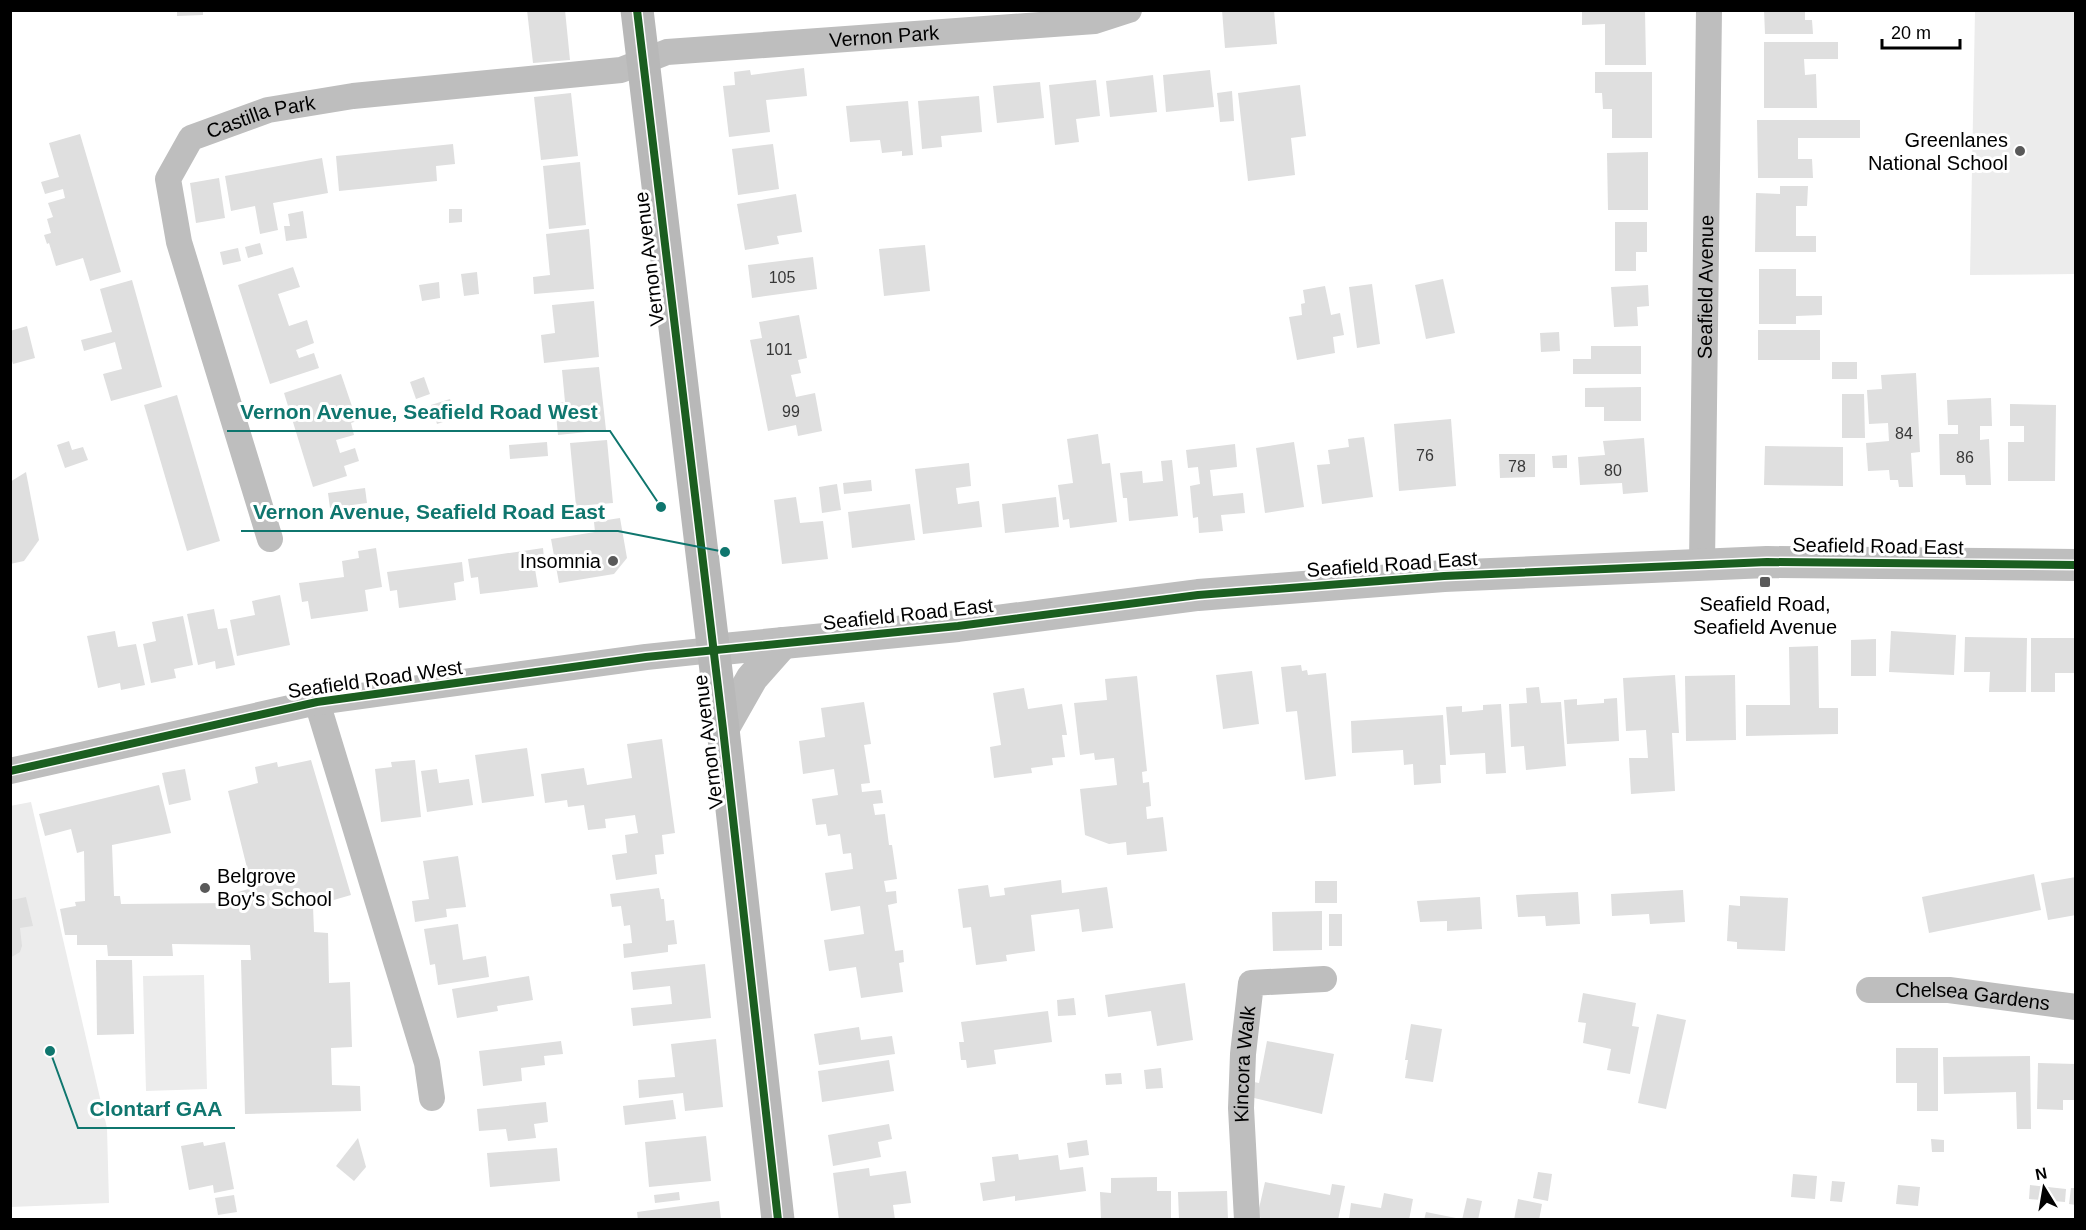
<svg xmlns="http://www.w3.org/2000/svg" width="2086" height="1230" font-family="Arial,sans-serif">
	<rect width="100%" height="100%" fill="#fff"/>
	<g fill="#ececec">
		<polygon points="1975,11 2075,11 2075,274 1970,275"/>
		<polygon points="31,802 107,1128 109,1203 11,1207 10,806"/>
		<polygon points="204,975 207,1089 146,1091 143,976"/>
	</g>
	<g fill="#dfdfdf">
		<polygon points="177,10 203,10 203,15 177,16"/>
		<polygon points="527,10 565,10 570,60 533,63"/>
		<polygon points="1222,10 1274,10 1277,44 1225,48"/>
		<polygon points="1582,10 1645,10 1646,65 1605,65 1605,24 1582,25"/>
		<polygon points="1764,10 1805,10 1805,20 1812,20 1813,34 1765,34"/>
		<polygon points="1764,42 1838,42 1838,59 1804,59 1805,75 1816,74 1817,108 1764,108"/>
		<polygon points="804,68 807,96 766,100 770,132 729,137 723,86 735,85 734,72 750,70 751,75"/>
		<polygon points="1210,70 1214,107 1166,112 1163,75"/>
		<polygon points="1595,72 1652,72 1652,138 1612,138 1612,109 1603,109 1602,93 1595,93"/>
		<polygon points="1153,75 1157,112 1110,117 1106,81"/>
		<polygon points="1096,80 1100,116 1076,119 1079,142 1055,145 1049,85"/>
		<polygon points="1040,82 1044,118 997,123 993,86"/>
		<polygon points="1300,85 1306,136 1291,138 1295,175 1248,181 1238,93"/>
		<polygon points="1232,91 1234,121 1220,122 1217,93"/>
		<polygon points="571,93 578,156 541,160 534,97"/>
		<polygon points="979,96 982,132 941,136 942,147 922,149 918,101"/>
		<polygon points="908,101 913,155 902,156 902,151 882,153 880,140 850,142 846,106"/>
		<polygon points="1757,120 1860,120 1860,138 1798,138 1798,159 1812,159 1813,178 1758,178"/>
		<polygon points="80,134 121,272 90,281 83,258 56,266 49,243 47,244 44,235 51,233 47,219 53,217 48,203 65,198 63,189 45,194 41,182 59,177 49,143"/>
		<polygon points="453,144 455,164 436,166 437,181 339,191 336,156"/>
		<polygon points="773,144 779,189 738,195 732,149"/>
		<polygon points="1648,152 1648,210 1608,210 1607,153"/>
		<polygon points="322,158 328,193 273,203 278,230 260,234 255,206 231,211 225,176"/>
		<polygon points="580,162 586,225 549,229 543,166"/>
		<polygon points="219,178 225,218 196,223 190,183"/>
		<polygon points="1780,186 1808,186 1807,206 1796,206 1796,236 1816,236 1816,252 1755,252 1756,193 1780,194"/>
		<polygon points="796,194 802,232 777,236 779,244 745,250 737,204"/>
		<polygon points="449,209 462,209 462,222 449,223"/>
		<polygon points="303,211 307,238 286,241 284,226 290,226 288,214"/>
		<polygon points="1615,222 1647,222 1647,252 1636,252 1636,271 1615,271"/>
		<polygon points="589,229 594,289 534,294 533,277 550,275 546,234"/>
		<polygon points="260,243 263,254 248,258 245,247"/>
		<polygon points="925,245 930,291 884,296 879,249"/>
		<polygon points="238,248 241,261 223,265 220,252"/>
		<polygon points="813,257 817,289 752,298 748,265"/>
		<polygon points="293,267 300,287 278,294 289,326 307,320 314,343 296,350 299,358 314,353 319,368 270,384 238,285"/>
		<polygon points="1759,269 1796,269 1796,296 1822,296 1822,315 1796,316 1796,324 1759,324"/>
		<polygon points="477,272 479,294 464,296 461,274"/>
		<polygon points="1443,279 1455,333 1426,339 1415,285"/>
		<polygon points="132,280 162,387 111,401 103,374 122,369 115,342 84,351 81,340 112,332 100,289"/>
		<polygon points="439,282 440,298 422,301 419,285"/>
		<polygon points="1372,284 1380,344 1357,348 1349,287"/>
		<polygon points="1648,285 1649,306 1637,307 1638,326 1614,327 1611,287"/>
		<polygon points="1325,286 1331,315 1340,313 1344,335 1333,337 1335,353 1297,360 1289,317 1302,315 1301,304 1305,303 1303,290"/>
		<polygon points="594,301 599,357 544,363 541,335 555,333 552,305"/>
		<polygon points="799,315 807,358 798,360 801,373 791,375 796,397 815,393 822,431 798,436 796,425 768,431 750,340 762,338 759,322"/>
		<polygon points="27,326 35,358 13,364 10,355 10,331"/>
		<rect x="1758" y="330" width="62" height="30"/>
		<polygon points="1559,332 1560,351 1541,352 1540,333"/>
		<polygon points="1591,346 1641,346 1641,374 1573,374 1573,359 1591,359"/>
		<rect x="1832" y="362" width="25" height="17"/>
		<polygon points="599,367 606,430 558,435 555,403 565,402 562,370"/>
		<polygon points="1916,373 1920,452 1911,453 1913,487 1899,487 1898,480 1890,480 1889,470 1868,471 1866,443 1889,441 1888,423 1869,424 1867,390 1882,389 1881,375"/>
		<polygon points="341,374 357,421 351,423 354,435 336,440 340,453 355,448 359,461 344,466 347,476 313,487 284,393"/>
		<polygon points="424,377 430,394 416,399 410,382"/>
		<polygon points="1641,387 1641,421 1604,421 1604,407 1585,407 1585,388"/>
		<polygon points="1842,394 1864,394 1865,438 1842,438"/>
		<polygon points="177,395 220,541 187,551 144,405"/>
		<polygon points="1991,398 1992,426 1980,426 1980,440 1989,439 1991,485 1966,485 1965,475 1940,475 1939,434 1958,434 1958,425 1948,425 1947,400"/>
		<polygon points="450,399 455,418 437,424 431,405"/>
		<polygon points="2010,404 2056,405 2055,481 2008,481 2008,442 2024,442 2024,426 2010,426"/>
		<polygon points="1451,419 1456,486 1399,491 1394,424"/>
		<polygon points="1098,434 1102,464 1110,463 1117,522 1070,528 1069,519 1063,520 1058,485 1073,483 1067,439"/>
		<polygon points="1364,437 1373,497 1322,504 1317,465 1330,464 1328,450 1349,447 1348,439"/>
		<polygon points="1644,438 1648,492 1623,494 1622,483 1580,485 1578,457 1605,455 1603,441"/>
		<polygon points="607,440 613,503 576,506 570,443"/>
		<polygon points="69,441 72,450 83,447 88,460 65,468 57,445"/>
		<polygon points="547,442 548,456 510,459 509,445"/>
		<polygon points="1294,442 1304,507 1265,513 1256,448"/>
		<polygon points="1235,444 1237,467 1210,470 1213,496 1243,493 1245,513 1221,515 1223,531 1199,533 1198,517 1193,518 1190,486 1200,484 1198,467 1188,468 1186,450"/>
		<polygon points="1765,446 1843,447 1843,486 1764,485"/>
		<polygon points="1499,454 1535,454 1535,477 1500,478"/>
		<polygon points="1567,455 1567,468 1553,468 1552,456"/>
		<polygon points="1172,460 1178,516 1129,521 1127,498 1123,498 1120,473 1142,471 1143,483 1163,481 1161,461"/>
		<polygon points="969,463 971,486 956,488 958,504 979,501 982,527 923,534 915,469"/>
		<polygon points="26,472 39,540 24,561 10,564 10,482"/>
		<polygon points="871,480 872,491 844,494 843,483"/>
		<polygon points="837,484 841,510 822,513 819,487"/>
		<polygon points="365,488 367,503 330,508 328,493"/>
		<polygon points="796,497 800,523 823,521 828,559 782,564 774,500"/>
		<polygon points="1056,497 1059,527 1005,533 1002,504"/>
		<polygon points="910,504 915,540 852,548 848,512"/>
		<polygon points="620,518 627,558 614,574 559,583 551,539 595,532 594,522"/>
		<polygon points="376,548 382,587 365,590 368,611 311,619 308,601 302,602 299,583 344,577 342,561 359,558 358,551"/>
		<polygon points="543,548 545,568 535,569 538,587 480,594 478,577 471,578 468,559"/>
		<polygon points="462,562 464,581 454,583 456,600 399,608 397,590 390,591 387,572"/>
		<polygon points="280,595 290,645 237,656 230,620 255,615 252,601"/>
		<polygon points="214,609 218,629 227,628 235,665 216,669 215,661 198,665 187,614"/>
		<polygon points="183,616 193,665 174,669 176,678 151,683 143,644 156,641 152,622"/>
		<polygon points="115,631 118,647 136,644 145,685 121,690 120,683 98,688 87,636"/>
		<polygon points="1891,631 1956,635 1954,675 1889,672"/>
		<polygon points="1965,637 2027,638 2026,692 1989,692 1990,672 1964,672"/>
		<polygon points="2031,638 2076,638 2076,673 2055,673 2055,692 2031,692"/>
		<polygon points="1876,639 1876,676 1851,676 1851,640"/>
		<polygon points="1818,646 1819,708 1838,708 1838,734 1746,736 1746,705 1790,705 1789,647"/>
		<polygon points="1301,665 1302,671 1307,670 1308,675 1326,673 1336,776 1305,780 1297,711 1286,712 1281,667"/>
		<polygon points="1252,671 1259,724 1223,729 1216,675"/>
		<polygon points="1675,675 1679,733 1672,733 1675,791 1631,794 1629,758 1648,758 1646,730 1626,731 1623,678"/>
		<polygon points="1735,675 1736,740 1686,741 1685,676"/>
		<polygon points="1137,676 1147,771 1142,772 1143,783 1149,782 1151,806 1146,807 1147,819 1163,817 1167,851 1127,855 1126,842 1109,844 1085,835 1080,789 1117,785 1114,758 1095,760 1094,753 1080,755 1074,703 1107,700 1105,679"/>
		<polygon points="1539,687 1541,703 1561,702 1566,766 1526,770 1524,746 1511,747 1509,704 1527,703 1526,688"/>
		<polygon points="1024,688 1028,709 1062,704 1067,735 1062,735 1065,757 1052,758 1053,765 1031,768 1032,773 994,778 990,747 1001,745 993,693"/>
		<polygon points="1617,698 1619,741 1567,744 1564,700 1577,699 1577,705 1604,703 1604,699"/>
		<polygon points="864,702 871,744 864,745 870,783 861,784 862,792 881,790 883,803 873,804 875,815 885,814 889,845 892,845 897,879 884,881 886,892 896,891 897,903 888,905 895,951 903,950 904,962 899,963 903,992 861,998 856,967 829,971 824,940 864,934 860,906 831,911 825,873 853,869 851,853 843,854 840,834 828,836 826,824 816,825 812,799 838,795 834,769 803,774 799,741 825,737 821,708"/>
		<polygon points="1501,704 1506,773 1486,774 1485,753 1450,755 1446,707 1462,706 1462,712 1483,710 1483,705"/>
		<polygon points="1443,715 1446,765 1440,765 1441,783 1414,785 1413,764 1404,765 1403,750 1352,753 1351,721"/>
		<polygon points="662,739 675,833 662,835 664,854 655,855 657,874 616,880 612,855 627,853 625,835 638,833 635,815 605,819 606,828 588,830 584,805 568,807 567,800 545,803 541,774 584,768 587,785 632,778 627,744"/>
		<polygon points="527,748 534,796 482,803 475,755"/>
		<polygon points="311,760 351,895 313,906 314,932 328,933 329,983 350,982 352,1047 331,1048 332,1085 360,1086 361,1111 245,1114 241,960 251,960 250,945 172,944 173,956 108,956 107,945 77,945 77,935 65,935 60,909 76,906 75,902 85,901 84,851 77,853 71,829 45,836 39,814 159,785 171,833 112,845 114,896 120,896 121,904 232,903 231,894 252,888 228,791 258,783 255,767 277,762 278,767"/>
		<polygon points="415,760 421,817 381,822 375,769 392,767 391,762"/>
		<polygon points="185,769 191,800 169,805 162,773"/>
		<polygon points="437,769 439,783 469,779 473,805 427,812 421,771"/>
		<polygon points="458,856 466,907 446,909 447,917 415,922 412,901 429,899 423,861"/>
		<polygon points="2034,874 2041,910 1929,933 1922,897"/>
		<polygon points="2076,877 2076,915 2048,920 2041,883"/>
		<polygon points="1061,880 1062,893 1107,887 1113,928 1082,932 1079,909 1031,915 1035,951 1006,955 1007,961 976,965 971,927 963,928 958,889 988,885 990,897 1005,895 1004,888"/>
		<rect x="1315" y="881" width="22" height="22"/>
		<polygon points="659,888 661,899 664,899 666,921 674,920 677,944 668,945 668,952 624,958 623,944 632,943 630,925 624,926 621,906 612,907 610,894"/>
		<polygon points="1683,890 1685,922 1650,924 1649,914 1612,916 1611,894"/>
		<polygon points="1578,892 1580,924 1546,926 1545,916 1518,917 1516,895"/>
		<polygon points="10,896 12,900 26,897 33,926 20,928 22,946 20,952 10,958"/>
		<polygon points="1740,896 1788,898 1785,951 1737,949 1737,942 1727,941 1729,905 1740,906"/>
		<polygon points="1480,897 1482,929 1447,931 1447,921 1420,922 1417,901"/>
		<polygon points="1322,911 1322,950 1273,951 1272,912"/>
		<rect x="1329" y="914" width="13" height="32"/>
		<polygon points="458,924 463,960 486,956 489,977 438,985 435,964 430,965 424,929"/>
		<polygon points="96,960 132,960 134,1034 97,1035"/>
		<polygon points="705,964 711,1018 633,1026 631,1008 672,1004 670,986 633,990 631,972"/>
		<polygon points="529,976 533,1000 497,1006 498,1011 457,1018 452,989"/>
		<polygon points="1185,983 1193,1040 1157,1046 1151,1011 1108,1017 1105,995"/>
		<polygon points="1583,993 1636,1003 1632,1026 1639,1027 1630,1074 1607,1070 1611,1049 1583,1043 1586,1023 1578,1022"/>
		<polygon points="1074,998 1076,1015 1058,1016 1057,1000"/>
		<polygon points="1048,1011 1052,1042 994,1050 996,1064 967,1068 966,1060 961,1060 959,1042 964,1042 961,1022"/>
		<polygon points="1657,1014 1686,1020 1666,1109 1638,1103"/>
		<polygon points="1411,1024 1442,1029 1433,1082 1405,1078 1408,1060 1405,1060"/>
		<polygon points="859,1027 861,1040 892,1036 895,1054 819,1065 814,1034"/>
		<polygon points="716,1039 723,1107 685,1111 683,1093 639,1098 638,1080 675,1077 671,1044"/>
		<polygon points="561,1041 563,1054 544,1056 545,1065 521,1068 522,1081 483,1086 479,1051"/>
		<polygon points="1267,1041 1334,1054 1322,1114 1250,1097 1254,1082 1259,1083"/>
		<polygon points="1896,1048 1938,1048 1938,1111 1917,1111 1917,1083 1896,1083"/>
		<polygon points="2030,1056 2031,1129 2017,1129 2016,1092 1944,1094 1943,1057"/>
		<polygon points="889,1060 894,1091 822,1102 818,1071"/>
		<polygon points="2038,1063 2076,1064 2076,1100 2063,1100 2063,1110 2037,1109"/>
		<polygon points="1161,1068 1163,1088 1146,1089 1144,1070"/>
		<polygon points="1121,1073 1122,1084 1106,1085 1105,1074"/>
		<polygon points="673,1100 676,1119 625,1125 623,1106"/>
		<polygon points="546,1102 548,1122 534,1124 536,1138 508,1141 506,1129 479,1131 477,1109"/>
		<polygon points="889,1124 892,1139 878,1142 881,1157 833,1166 828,1135"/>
		<polygon points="706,1136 711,1181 649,1187 645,1142"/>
		<polygon points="358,1138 366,1167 354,1181 336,1166"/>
		<polygon points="1931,1139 1944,1140 1944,1152 1932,1152"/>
		<polygon points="1087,1140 1089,1155 1069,1158 1067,1143"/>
		<polygon points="203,1142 204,1146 225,1142 234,1189 214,1193 213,1185 189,1190 181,1146"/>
		<polygon points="557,1148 560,1181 490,1187 487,1153"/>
		<polygon points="1018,1154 1019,1160 1058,1155 1060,1170 1083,1167 1086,1191 1015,1201 1015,1196 983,1201 980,1183 995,1181 992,1157"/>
		<polygon points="869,1168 870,1176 906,1171 911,1203 893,1205 895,1220 839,1220 833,1173"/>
		<polygon points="1538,1172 1552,1174 1548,1201 1533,1198"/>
		<polygon points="1793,1174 1817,1176 1815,1199 1791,1197"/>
		<polygon points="1157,1177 1157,1191 1171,1191 1171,1220 1101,1220 1100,1192 1111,1193 1111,1178"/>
		<polygon points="1832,1181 1845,1182 1842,1202 1830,1201"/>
		<polygon points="1265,1182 1330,1195 1332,1184 1345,1186 1338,1220 1271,1220 1257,1217"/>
		<polygon points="1898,1185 1920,1187 1918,1206 1896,1204"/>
		<polygon points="2030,1185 2066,1189 2065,1202 2029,1199"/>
		<polygon points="2071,1188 2076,1188 2076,1205 2069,1204"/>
		<polygon points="1227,1191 1228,1220 1179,1220 1178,1192"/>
		<polygon points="679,1192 680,1200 655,1203 654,1195"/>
		<polygon points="1384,1193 1413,1199 1409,1220 1349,1220 1351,1203 1381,1208"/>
		<polygon points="234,1195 237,1212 218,1215 215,1198"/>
		<polygon points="1467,1198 1482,1201 1478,1220 1462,1220"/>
		<polygon points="1518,1199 1542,1204 1539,1220 1514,1220"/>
		<polygon points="719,1201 721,1220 638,1220 637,1212"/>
		<polygon points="1426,1212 1456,1218 1456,1220 1424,1220"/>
	</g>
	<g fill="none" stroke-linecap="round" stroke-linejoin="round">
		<g stroke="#bebebe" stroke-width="26">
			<path id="s1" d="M270,539L179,242L168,179L191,138L268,110L353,96L621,70L667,52L1095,21L1129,10"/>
			<path id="s2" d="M1702,565L1709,10"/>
			<polyline points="317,702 427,1063 432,1098"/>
			<polyline points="10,771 317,702 646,657 713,650"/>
			<path id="s3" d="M1869,990H1949L2076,1007"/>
			<path id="s4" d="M1247,1220L1241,1108L1243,1054L1251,983L1324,979"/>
		</g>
		<g stroke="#bebebe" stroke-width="32">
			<polyline points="713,650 958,626 1198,595 1444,576 1767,562 2076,565"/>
			<polyline points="723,729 752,678 783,643"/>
		</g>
		<polyline stroke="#b8b8b8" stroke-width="33" points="637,10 723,729 778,1220"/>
		<defs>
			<g id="cycleway">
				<polyline points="637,10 723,729 778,1220"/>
				<polyline points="10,771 317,702 646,657 958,626 1198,595 1444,576 1767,562 2076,565"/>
			</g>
		</defs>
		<use href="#cycleway" stroke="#fff" stroke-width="11"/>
		<use href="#cycleway" stroke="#1b5e20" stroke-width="8"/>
	</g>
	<g fill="#595959" stroke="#fff" stroke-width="2">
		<circle cx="2020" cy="151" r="6"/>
		<circle cx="613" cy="561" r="6"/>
		<rect x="1759" y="576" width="12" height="12" rx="3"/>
		<circle cx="205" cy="888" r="6"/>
	</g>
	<g text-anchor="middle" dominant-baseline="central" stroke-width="6" stroke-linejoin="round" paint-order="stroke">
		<g font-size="16" fill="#383838">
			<text x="782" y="277">105</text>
			<text x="779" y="349">101</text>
			<text x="791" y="411">99</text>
			<text x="1904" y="433">84</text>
			<text x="1425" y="455">76</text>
			<text x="1965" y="457">86</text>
			<text x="1517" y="466">78</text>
			<text x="1613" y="470">80</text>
		</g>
		<g font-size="20" fill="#000" stroke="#fff">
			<text stroke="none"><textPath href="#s1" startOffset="1126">Vernon Park</textPath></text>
			<text stroke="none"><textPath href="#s1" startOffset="495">Castilla Park</textPath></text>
			<text transform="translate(649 259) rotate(-97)">Vernon Avenue</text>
			<text stroke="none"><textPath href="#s2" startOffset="278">Seafield Avenue</textPath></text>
			<text transform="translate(1878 546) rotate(1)">Seafield Road East</text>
			<text transform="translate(1392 564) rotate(-4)">Seafield Road East</text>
			<text transform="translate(908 614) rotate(-6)">Seafield Road East</text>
			<text transform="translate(375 679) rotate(-8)">Seafield Road West</text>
			<text transform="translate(708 742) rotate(-97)">Vernon Avenue</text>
			<text stroke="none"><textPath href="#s3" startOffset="104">Chelsea Gardens</textPath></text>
			<text stroke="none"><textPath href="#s4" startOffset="156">Kincora Walk</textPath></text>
		</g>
		<g font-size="20" fill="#000" stroke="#fff" text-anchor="end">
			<text x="2008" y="140">Greenlanes<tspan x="2008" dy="23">National School</tspan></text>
			<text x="601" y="561">Insomnia</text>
			<text x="1765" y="604" text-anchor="middle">Seafield Road,<tspan x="1765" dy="23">Seafield Avenue</tspan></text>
			<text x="217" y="876" text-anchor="start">Belgrove<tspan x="217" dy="23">Boy's School</tspan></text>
		</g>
	</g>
	<path fill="none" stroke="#0f766e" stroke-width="2" d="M661 507L610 431H227M725 552L618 531H241M50 1051L78 1128H235"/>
	<g fill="#0f766e" stroke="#fff" stroke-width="2">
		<circle cx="661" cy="507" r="6"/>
		<circle cx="725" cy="552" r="6"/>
		<circle cx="50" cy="1051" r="6"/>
	</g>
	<g font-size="21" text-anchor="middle" font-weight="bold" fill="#0f766e" stroke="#fff" stroke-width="6" stroke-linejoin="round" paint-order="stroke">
		<text x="419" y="419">Vernon Avenue, Seafield Road West</text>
		<text x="429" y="519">Vernon Avenue, Seafield Road East</text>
		<text x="156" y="1116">Clontarf GAA</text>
	</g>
	<rect width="2086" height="1230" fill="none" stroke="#000000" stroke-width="24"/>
	<g transform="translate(2044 1188) rotate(349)" stroke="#ffffff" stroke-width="4.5" paint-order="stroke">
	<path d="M0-4.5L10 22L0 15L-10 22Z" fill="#000000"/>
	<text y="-9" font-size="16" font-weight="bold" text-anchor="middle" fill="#000000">N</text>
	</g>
	<path d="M1882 39v9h78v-9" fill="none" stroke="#000000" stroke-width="3"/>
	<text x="1891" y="39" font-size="18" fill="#000000" stroke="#ffffff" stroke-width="4.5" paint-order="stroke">20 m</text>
</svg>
